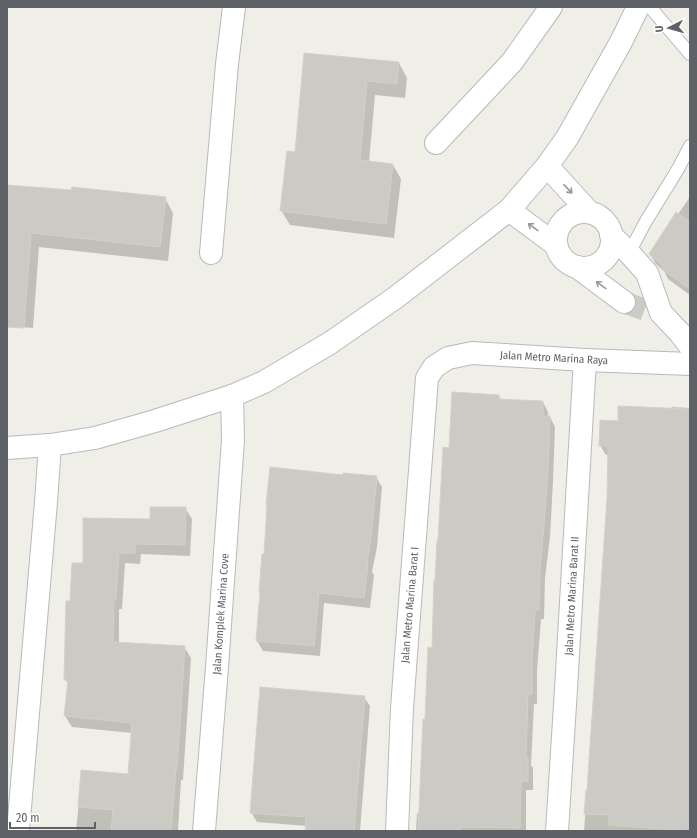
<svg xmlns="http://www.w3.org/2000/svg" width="697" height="838" font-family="'Fira Sans Condensed',sans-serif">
	<rect width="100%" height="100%" fill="#f0efe7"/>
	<g fill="#0003">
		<polygon points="305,55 399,63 407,78 405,98 375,95 369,162 393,165 401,179 394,238 290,225 281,210 296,153"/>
		<polygon points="7,186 165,198 173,213 168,261 39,247 33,328 7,326"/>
		<polygon points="690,197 690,295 668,279 664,271 656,264 650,254"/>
		<polygon points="499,396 501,400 543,402 548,412 548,417 550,417 555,427 553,481 553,482 550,537 545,578 544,619 541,619 537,671 537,704 534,704 531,765 533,768 533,790 526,790 526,831 416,831 417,813 420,813 426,720 433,649 450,449"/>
		<polygon points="672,407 690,408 690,831 584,831 608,499 609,455 606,455 600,445 619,422 672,409"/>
		<polygon points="343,476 376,477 382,487 377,547 372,572 374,575 370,608 324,603 320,656 263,651 257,641 265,555"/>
		<polygon points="185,508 192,519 190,556 141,554 140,564 125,563 122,609 119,609 119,643 184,647 191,658 183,780 181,780 178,831 76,831 82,771 129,775 132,733 72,727 65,716 69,686 65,679 71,602 84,565 151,520"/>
		<polygon points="364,697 370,706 360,831 306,831 307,826 257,822 251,812"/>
	</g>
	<g fill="#cccac4" stroke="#d5d1c5">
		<polygon points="304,53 399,62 397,84 367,81 360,160 393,164 386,224 280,211 287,151 295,152"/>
		<polygon points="7,185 71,190 72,187 166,197 160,247 31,233 24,328 7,327"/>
		<polygon points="676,212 690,222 690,289 661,269 663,266 649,254"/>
		<polygon points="452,392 499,395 499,399 543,401 543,416 550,416 548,471 544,526 540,568 539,610 535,610 532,661 532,694 528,694 526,758 528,758 528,781 521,781 520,828 461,827 460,831 418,831 423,719 425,719 428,647 432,648 434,580 435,580 437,540 438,540 443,447 449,448"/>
		<polygon points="618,406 690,409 690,831 609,825 609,815 584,814 586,790 587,790 607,499 608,446 599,446 600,420 618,421"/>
		<polygon points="270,467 343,475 343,473 377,476 371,536 367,564 368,564 364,598 319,593 314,646 256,641 260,592 259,592 262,554 264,554 267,505 266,505"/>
		<polygon points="150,507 186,507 185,545 135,544 135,553 119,553 116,599 114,599 113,642 185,646 177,769 176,769 171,831 111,831 113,810 78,807 81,770 128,774 132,723 64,716 68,680 64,680 66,601 70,601 72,563 83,563 83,518 150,519"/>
		<polygon points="260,687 365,696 354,831 305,831 306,817 250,813"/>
	</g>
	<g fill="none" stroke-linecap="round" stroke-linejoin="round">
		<polyline stroke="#ccccc7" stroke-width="22" stroke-dasharray="22 11" stroke-linecap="butt" points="624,302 629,304 648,311"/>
		<defs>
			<g id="service">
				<polyline points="650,7 690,54"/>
				<polyline points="629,253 646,221 678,169 690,146"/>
			</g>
			<g id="minor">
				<polyline points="436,143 512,62 551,7"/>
				<polyline points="547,166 589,212"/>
				<polyline points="509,210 556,245"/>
				<circle cx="584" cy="240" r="28"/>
				<polyline points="611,235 629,253 647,273 661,313 680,333 690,346"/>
				<polyline points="211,253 227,64 234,7"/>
				<polyline points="577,267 624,302"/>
				<polyline points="7,448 50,445 95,438 155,421 232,396 264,382 330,343 395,298 509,210 547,166 567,138 621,42 638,7"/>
				<polyline points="18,831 46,502 50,445"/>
				<polyline points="204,831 217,667 233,440 232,396"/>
				<polyline points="397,831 402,708 427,378 434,367 448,358 472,353 585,360 690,364"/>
				<polyline points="557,831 566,689 585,360"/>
			</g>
		</defs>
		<use href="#service" stroke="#b7b9bd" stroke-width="14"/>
		<use href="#minor" stroke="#b7b9bd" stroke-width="24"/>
		<use href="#service" stroke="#fff" stroke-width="12"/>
		<use href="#minor" stroke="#fff" stroke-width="22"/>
	</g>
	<defs><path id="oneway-shaft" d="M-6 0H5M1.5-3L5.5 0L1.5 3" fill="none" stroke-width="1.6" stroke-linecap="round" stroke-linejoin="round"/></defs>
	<g stroke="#96999c">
		<use href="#oneway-shaft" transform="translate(568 189) rotate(47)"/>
		<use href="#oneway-shaft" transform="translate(533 227) rotate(-143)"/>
		<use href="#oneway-shaft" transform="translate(601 285) rotate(-144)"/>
	</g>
	<g text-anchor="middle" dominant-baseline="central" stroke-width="4" stroke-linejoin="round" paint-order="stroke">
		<g font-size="11" fill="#5e6267" stroke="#fff">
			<text transform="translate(554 358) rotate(3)">Jalan Metro Marina Raya</text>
			<text transform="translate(572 596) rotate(-87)">Jalan Metro Marina Barat II</text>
			<text transform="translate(410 605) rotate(-85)">Jalan Metro Marina Barat I</text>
			<text transform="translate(221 614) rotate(-86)">Jalan Komplek Marina Cove</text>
		</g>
	</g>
	<rect width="697" height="838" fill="none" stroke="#5e6267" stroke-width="16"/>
	<g transform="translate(669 28) rotate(264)" stroke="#ffffff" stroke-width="3" paint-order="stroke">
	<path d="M0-3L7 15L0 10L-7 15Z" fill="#5e6267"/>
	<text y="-6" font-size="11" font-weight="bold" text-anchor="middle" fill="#5e6267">U</text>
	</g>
	<path d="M10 822v6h85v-6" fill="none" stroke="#5e6267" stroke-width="2"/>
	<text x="16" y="822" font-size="12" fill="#5e6267" stroke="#ffffff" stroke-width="3" paint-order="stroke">20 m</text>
</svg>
